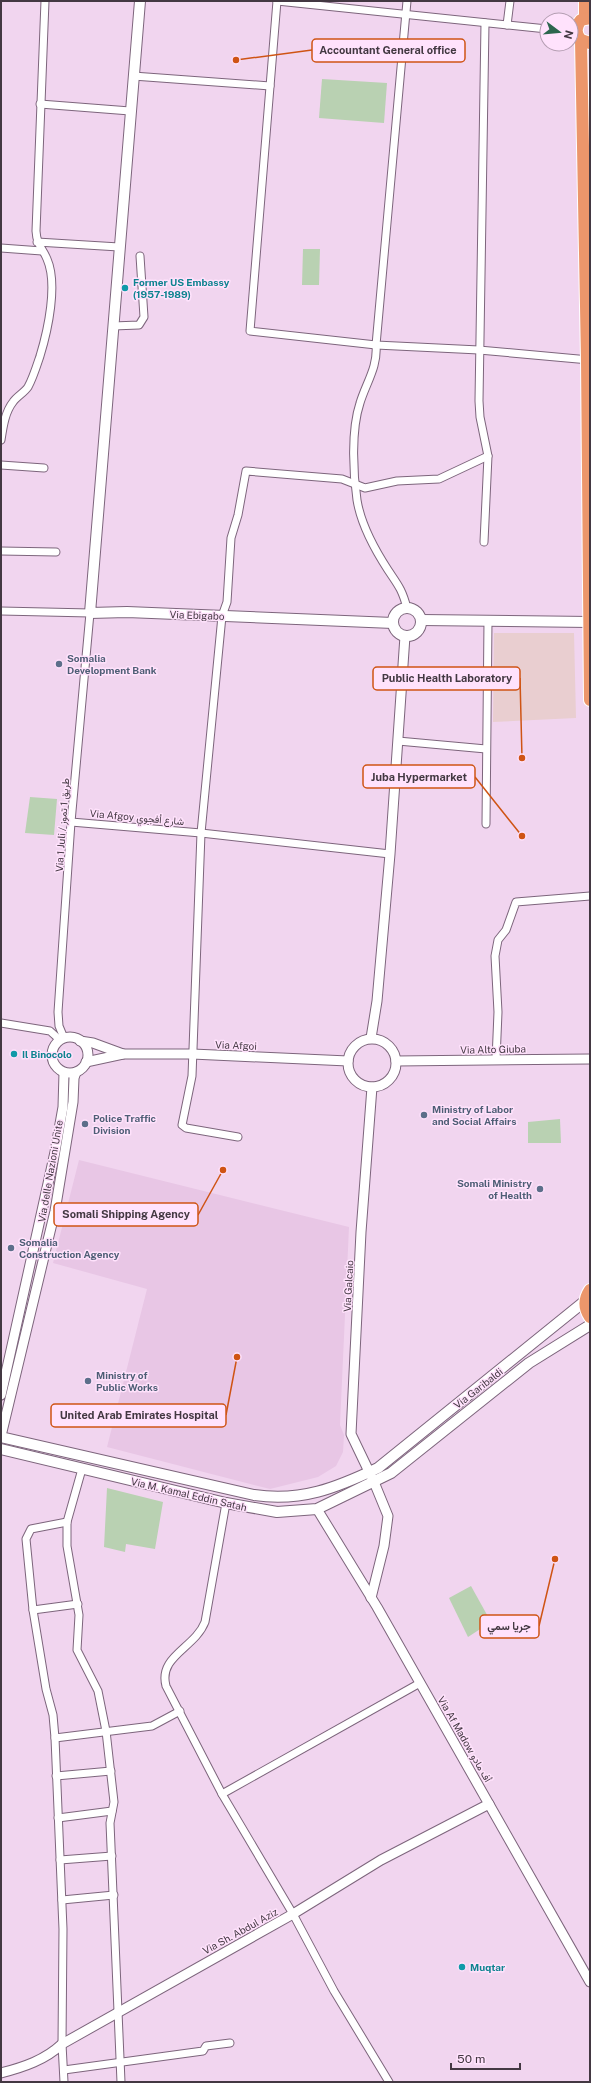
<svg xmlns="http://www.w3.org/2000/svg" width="591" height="2083" font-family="'Public Sans',Vazirmatn,sans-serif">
	<rect width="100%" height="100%" fill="#f1d5ef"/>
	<polygon fill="#e8c6e5" points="79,1160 349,1227 340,1425 344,1435 343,1452 336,1466 318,1477 270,1489 107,1447 147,1289 53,1263"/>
	<polygon fill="#e9ced0" points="494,633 574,633 576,718 493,722"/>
	<g fill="#b9d1b2">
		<polygon points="322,79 387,83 384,123 319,118"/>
		<polygon points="303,249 320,249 319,285 302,285"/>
		<polygon points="30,797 57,799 54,835 25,833"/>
		<polygon points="560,1119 561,1143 528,1143 528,1122"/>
		<polygon points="107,1488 163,1502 155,1549 126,1544 125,1552 104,1547"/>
		<polygon points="471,1586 491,1622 468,1637 449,1598"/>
	</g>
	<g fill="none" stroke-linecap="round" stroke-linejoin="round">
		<defs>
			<g id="minor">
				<polyline points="277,1 250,331 376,345 479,350 589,360"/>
				<polyline points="277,1 547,29"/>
				<polyline points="507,25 510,1"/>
				<polyline points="133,76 270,86"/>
				<polyline points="40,104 130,111"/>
				<polyline points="37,242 119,247"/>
				<polyline points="1,248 42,251"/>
				<polyline points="113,326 139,325 144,317 140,256"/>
				<path d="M1,440C3,427 5,412 13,402C17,396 24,393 28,387C33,378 37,365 40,356C48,330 58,284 47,259C42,247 37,246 36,231L45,1"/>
				<polyline points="1,465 44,468"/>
				<polyline points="484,542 488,456 480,417 479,401 485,23"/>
				<polyline points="1,551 56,552"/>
				<path d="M407,608C402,589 398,585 388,570C375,550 361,525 357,500C353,473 351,430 360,403C366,383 378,367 376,345L407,1"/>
				<polyline points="1,611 90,613 71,822 58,1012 59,1026 64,1038"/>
				<polyline points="398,741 486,749"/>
				<polyline points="71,822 201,833 390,854"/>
				<polyline points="486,824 488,621"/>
				<polyline points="1,1023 50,1031 60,1040"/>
				<polyline points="496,1060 498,1012 495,956 498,940 506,930 516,902 590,896"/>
				<polyline points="238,1137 186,1128 182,1125 192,1076 201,833 222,616 227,602 231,538 238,515 246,471 342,479 365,488 397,481 439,479 488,456"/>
				<polyline points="82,1469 67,1522 67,1546 79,1615 77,1650 98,1691 106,1731 114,1802 110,1823 121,2082"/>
				<path d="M226,1503L205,1622C195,1648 158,1656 166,1686L222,1794L293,1914L334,1991L389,2082"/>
				<polyline points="33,1610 78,1604"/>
				<polyline points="55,1738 152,1726 180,1711"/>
				<polyline points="56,1776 111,1771"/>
				<polyline points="222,1794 420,1683"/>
				<polyline points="58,1818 112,1811"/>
				<polyline points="60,1860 112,1856"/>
				<polyline points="62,1900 114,1895"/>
				<polyline points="64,2070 203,2051 206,2046 230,2043"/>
				<polyline points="64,2082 62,2044 63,1929 55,1738 53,1715 46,1689 33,1610 26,1539 31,1529 67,1522"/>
			</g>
			<g id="tertiary">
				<circle cx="70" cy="1055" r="18"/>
				<polyline points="371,1038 377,1001 390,854 405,636"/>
				<circle cx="372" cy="1063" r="24"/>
				<polyline points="80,1041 93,1043 123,1054"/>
				<polyline points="396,1061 590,1059"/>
				<polyline points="86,1062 123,1054 192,1054 348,1061"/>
				<polyline points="1,1395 55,1152 63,1107 64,1073"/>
				<polyline points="1,1436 55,1211 73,1102 74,1078 76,1072"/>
				<polyline points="317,1509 377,1607 590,1982"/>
				<polyline points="371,1598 384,1546 388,1516 374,1482 351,1434 361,1232 372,1087"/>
				<path d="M1,2073C24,2067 45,2060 62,2044L293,1914L381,1860L489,1804"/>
			</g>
			<g id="secondary">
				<polyline points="140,1 90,613 127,612 393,623"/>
				<circle cx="407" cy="622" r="14"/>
				<polyline points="421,620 590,622"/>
				<path d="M1,1437L254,1495C301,1502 336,1488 378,1468L585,1301"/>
				<polyline points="1,1449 226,1503 277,1512 317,1509 391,1473 529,1363 590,1325"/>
			</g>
			<g id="trunk">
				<polyline points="585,18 585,1"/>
				<path d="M590,18L581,20C575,27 575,34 581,40L590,43"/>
				<polyline points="581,40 587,359 590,700"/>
				<path d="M590,1290C584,1299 584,1308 590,1317"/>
			</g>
		</defs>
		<use href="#minor" stroke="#7d657c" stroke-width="9"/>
		<use href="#tertiary" stroke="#7d657c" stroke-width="11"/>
		<use href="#secondary" stroke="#7d657c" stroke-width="12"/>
		<use href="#trunk" stroke="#fff" stroke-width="14"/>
		<use href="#minor" stroke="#fff" stroke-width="7"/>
		<use href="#tertiary" stroke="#fff" stroke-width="9"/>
		<use href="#secondary" stroke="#fff" stroke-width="10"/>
		<use href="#trunk" stroke="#ec966b" stroke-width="12"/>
	</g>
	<g fill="#0f9aa8" stroke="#ffe2fc" stroke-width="1.5">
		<circle cx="125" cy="288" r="4"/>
		<circle cx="14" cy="1054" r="4"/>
		<circle cx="462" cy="1967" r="4"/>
	</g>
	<g fill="#5c6f8a" stroke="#ffe2fc" stroke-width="1.5">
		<circle cx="59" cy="664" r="4"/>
		<circle cx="424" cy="1115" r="4"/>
		<circle cx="85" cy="1124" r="4"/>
		<circle cx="540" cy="1189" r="4"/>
		<circle cx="11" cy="1248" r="4"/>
		<circle cx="88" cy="1381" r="4"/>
	</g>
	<g text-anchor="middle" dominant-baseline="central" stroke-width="3" stroke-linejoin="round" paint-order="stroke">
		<g font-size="10" font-weight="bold" fill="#0d838f" stroke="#ffe2fc" text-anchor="start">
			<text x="133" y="282">Former US Embassy<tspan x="133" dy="12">(1957-1989)</tspan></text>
			<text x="22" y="1054">Il Binocolo</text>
			<text x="470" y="1967">Muqtar</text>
		</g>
		<g font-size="10" fill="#433842" stroke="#ffe2fc">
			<text transform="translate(197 615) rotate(2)">Via Ebigabo</text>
			<text transform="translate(137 817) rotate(5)">Via Afgoy شارع أفجوي</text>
			<text transform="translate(62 825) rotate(-86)">Via 1 Juli / طريق 1 تموز</text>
			<text transform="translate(236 1045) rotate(2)">Via Afgoi</text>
			<text transform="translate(493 1049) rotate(-1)">Via Alto Giuba</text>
			<text transform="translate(50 1171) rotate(-80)">Via delle Nazioni Unite</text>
			<text transform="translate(348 1286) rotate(-87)">Via Galcaio</text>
			<text transform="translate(478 1388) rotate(-38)">Via Garibaldi</text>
			<text transform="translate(189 1494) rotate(13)">Via M. Kamal Eddin Satah</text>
			<text transform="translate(465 1739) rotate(60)">Via Af Madow أف مادو</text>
			<text transform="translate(240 1931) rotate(-29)">Via Sh. Abdul Aziz</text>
		</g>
		<g font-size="10" font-weight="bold" fill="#4e5e75" stroke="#ffe2fc" text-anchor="start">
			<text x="67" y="658">Somalia<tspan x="67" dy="12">Development Bank</tspan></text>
			<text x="432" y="1109">Ministry of Labor<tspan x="432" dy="12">and Social Affairs</tspan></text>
			<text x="93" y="1118">Police Traffic<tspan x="93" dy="12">Division</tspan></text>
			<text x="532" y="1183" text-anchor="end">Somali Ministry<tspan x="532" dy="12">of Health</tspan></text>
			<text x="19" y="1242">Somalia<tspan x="19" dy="12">Construction Agency</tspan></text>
			<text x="96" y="1375">Ministry of<tspan x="96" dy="12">Public Works</tspan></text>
		</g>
	</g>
	<path fill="none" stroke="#cf5414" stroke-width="1.5" d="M236 60L312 50M522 758L520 678M522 836L475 777M223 1170L198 1215M237 1357L226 1415M555 1559L539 1626"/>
	<g fill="#cf5414" stroke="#ffe2fc" stroke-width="1.5">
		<circle cx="236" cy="60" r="4"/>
		<circle cx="522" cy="758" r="4"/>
		<circle cx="522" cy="836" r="4"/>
		<circle cx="223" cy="1170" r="4"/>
		<circle cx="237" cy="1357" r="4"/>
		<circle cx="555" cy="1559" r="4"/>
	</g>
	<g fill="#ffe2fc" stroke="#cf5414" stroke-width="1.5">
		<rect x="312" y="39" width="153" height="23" rx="4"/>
		<rect x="373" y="667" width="147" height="23" rx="4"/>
		<rect x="363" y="765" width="112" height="23" rx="4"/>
		<rect x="54" y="1203" width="144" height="23" rx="4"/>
		<rect x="51" y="1404" width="175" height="23" rx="4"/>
		<rect x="480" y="1615" width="59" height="23" rx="4"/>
	</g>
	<g font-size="11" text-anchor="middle" font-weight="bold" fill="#433842">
		<text x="388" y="54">Accountant General office</text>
		<text x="447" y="682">Public Health Laboratory</text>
		<text x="419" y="781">Juba Hypermarket</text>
		<text x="126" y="1218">Somali Shipping Agency</text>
		<text x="139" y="1419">United Arab Emirates Hospital</text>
		<text x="509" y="1630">جريا سمي</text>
	</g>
	<rect width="591" height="2083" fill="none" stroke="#433842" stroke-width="4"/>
	<g transform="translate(559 32) rotate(106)"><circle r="19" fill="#ffe2fc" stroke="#b49eb2"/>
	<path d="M0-3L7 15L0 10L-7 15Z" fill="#2d664e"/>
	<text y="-6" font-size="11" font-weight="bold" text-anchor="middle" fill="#433842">N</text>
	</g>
	<path d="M451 2063v6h69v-6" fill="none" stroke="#433842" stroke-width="2"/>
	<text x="457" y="2063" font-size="12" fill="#433842" stroke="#ffe2fc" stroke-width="3" paint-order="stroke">50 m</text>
</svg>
